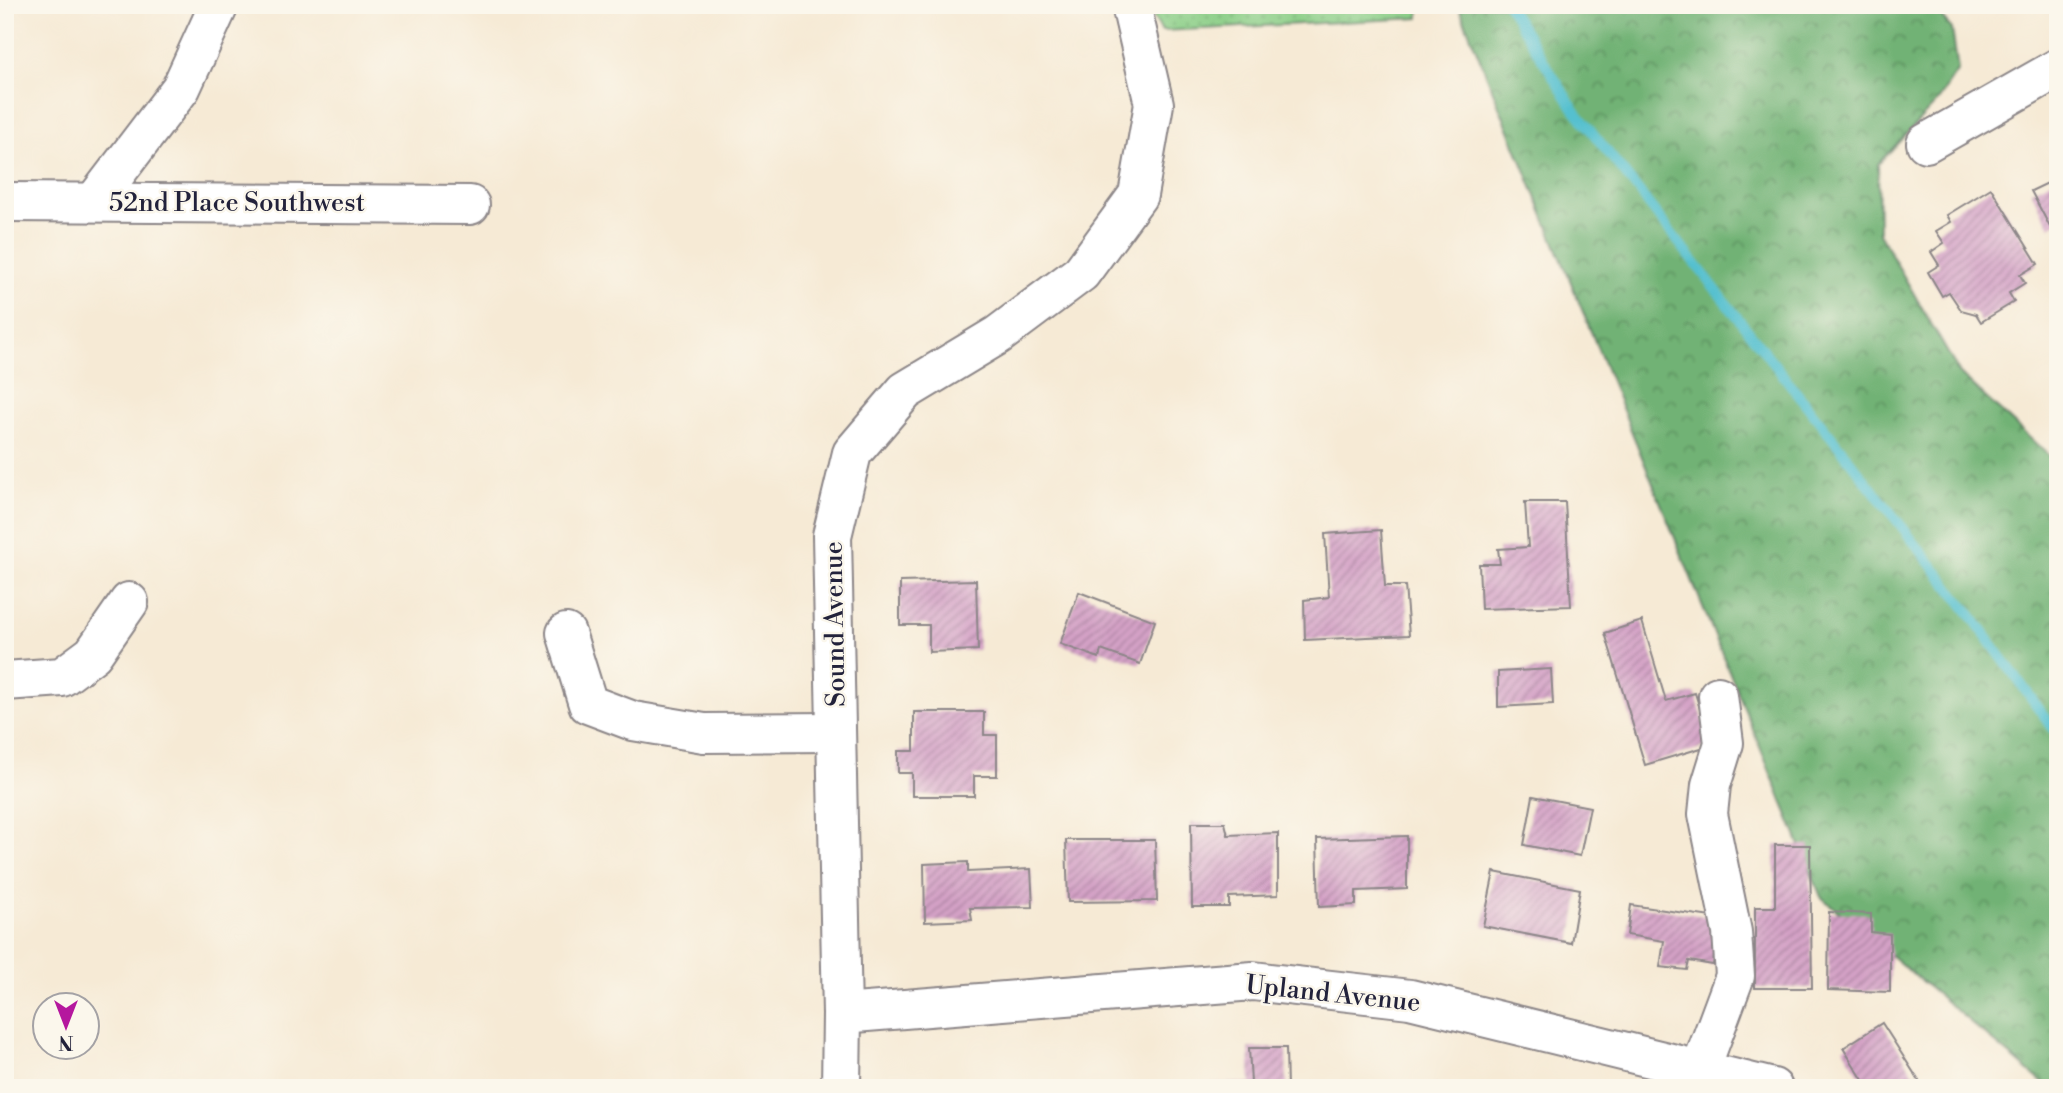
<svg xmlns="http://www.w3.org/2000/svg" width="2063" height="1093" font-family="'Libre Bodoni',serif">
	<defs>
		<pattern id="forest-crowns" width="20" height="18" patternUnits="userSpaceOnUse" patternTransform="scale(1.75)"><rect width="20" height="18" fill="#71b274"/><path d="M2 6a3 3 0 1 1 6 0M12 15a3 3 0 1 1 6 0" fill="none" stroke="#5c9060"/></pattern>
		<pattern id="park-dots" width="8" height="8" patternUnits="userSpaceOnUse" patternTransform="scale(1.75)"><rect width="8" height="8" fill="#8ccf88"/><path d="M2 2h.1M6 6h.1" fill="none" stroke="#78b176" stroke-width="1.8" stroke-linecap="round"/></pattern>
		<pattern id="building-hatch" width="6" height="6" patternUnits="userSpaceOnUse" patternTransform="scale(1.75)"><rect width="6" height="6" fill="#d4a1c6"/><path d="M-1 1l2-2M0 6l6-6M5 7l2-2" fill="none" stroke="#ac83a2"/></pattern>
	</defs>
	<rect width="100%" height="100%" fill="#fbf7ec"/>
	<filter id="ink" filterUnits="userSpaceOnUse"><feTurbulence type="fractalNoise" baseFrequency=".0143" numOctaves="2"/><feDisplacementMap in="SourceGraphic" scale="14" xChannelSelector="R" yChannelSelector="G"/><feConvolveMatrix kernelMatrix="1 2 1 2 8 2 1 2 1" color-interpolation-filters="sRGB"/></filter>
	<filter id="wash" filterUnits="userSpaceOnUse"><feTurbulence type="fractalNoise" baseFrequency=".00686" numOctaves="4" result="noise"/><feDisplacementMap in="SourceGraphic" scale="28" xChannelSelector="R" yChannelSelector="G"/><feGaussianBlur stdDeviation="1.57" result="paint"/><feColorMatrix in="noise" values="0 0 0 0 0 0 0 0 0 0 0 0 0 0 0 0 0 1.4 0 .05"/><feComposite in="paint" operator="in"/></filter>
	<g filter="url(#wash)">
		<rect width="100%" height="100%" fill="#f6ead5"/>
		<polygon fill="url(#forest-crowns)" stroke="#4a6a58" stroke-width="2" points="1458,5 1931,5 1952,29 1958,70 1937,102 1878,164 1879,233 1960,374 2058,464 2058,1088 2049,1088 1821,897"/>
		<polygon fill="url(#park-dots)" stroke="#577862" stroke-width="2" points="1146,5 1419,5 1419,18 1162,31"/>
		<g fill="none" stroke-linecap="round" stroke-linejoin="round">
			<polyline stroke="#54c0cf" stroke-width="10" points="1508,5 1574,109 1968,611 2058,735"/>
		</g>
		<g id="blocks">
			<g fill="url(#building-hatch)">
				<polygon points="2058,178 2058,222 2050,227 2031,191"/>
				<polygon points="1991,188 2038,264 2020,275 2025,283 2009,293 2014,302 1981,322 1976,314 1961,310 1949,292 1942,296 1928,272 1939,265 1931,252 1944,243 1936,231 1951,222 1947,215"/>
				<polygon points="1525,502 1565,502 1571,606 1481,609 1479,564 1500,564 1498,549 1528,547"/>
				<polygon points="1381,530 1385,586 1405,586 1409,635 1305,640 1304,600 1329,597 1325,534"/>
				<polygon points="976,580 978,650 929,652 929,625 900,625 900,582"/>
				<polygon points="1079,592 1155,621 1140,664 1101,650 1099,658 1060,644"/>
				<polygon points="1642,621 1666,701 1695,693 1711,745 1645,765 1605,633"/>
				<polygon points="1551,669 1553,704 1498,707 1498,672"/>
				<polygon points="914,712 984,712 984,735 997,735 997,776 974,776 974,796 912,796 912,773 898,773 898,751 914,751"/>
				<polygon points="1533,796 1590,807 1580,856 1524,845"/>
				<polygon points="1191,823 1225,823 1228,835 1278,833 1278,895 1229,897 1229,907 1192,907"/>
				<polygon points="1407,836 1407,889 1356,891 1356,905 1319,907 1317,839"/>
				<polygon points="1066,840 1155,840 1157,901 1068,902"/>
				<polygon points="1775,845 1810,845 1812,988 1755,988 1755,907 1775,907"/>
				<polygon points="968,862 968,872 1031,869 1033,907 970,908 972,920 925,922 924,864"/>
				<polygon points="1494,872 1580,889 1571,943 1483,926"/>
				<polygon points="1631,905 1718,918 1713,965 1689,961 1687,970 1660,967 1664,941 1627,935"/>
				<polygon points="1829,912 1871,914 1871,932 1890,934 1890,992 1828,990"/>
				<polygon points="1882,1023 1919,1081 1909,1088 1868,1088 1843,1048"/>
				<polygon points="1249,1048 1286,1048 1287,1088 1202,1088 1202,1083 1251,1083"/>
				<rect x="1414" y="1085" width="40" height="3"/>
			</g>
		</g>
	</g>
	<g filter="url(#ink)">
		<use href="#blocks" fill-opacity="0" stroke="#8c8688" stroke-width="2"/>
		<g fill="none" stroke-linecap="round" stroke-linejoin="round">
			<defs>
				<g id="minor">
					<polyline points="1926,143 2058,68"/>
					<polyline points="5,202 470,205"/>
					<polyline points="94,202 181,88 219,5"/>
					<polyline points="566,633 588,704 633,721 704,733 836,732"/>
					<polyline points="5,681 62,677 93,654 129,602"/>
					<polyline points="842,1014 1253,981 1410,999 1773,1088"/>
					<polyline points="1700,1070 1735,976 1732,932 1708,814 1711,785 1724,743 1718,696"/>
					<polyline points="841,1088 842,1014 832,536 852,453 905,391 998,335 1081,273 1138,195 1154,104 1131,5"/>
				</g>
			</defs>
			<use href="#minor" stroke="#8c8688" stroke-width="42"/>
			<use href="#minor" stroke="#fff" stroke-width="38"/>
		</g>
	</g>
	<g text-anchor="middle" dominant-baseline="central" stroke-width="5" stroke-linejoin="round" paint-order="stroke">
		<g font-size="26" fill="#22223b" stroke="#fbf7ec">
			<text x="237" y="203">52nd Place Southwest</text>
			<text transform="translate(835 624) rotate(-91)">Sound Avenue</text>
			<text transform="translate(1333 994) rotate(6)">Upland Avenue</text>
		</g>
	</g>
	<rect width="2063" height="1093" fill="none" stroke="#fbf7ec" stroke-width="28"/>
	<g transform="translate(66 1026) rotate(180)"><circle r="33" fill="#fbf7ec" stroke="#a4a2a5" stroke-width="2"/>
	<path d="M0-5L12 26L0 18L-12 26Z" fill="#b5179e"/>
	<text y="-10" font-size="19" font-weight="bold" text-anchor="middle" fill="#22223b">N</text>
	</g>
</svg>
